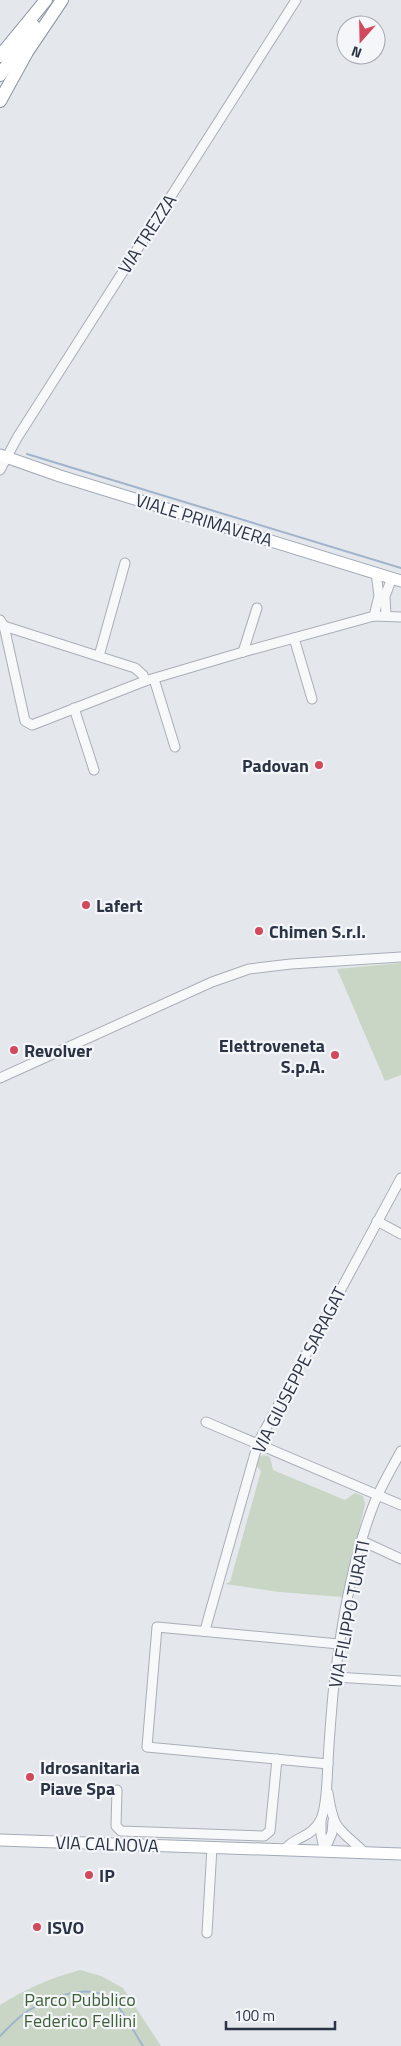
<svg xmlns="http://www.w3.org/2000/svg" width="401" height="2046" font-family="'Titillium Web',sans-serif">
	<rect width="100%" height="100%" fill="#e4e7ec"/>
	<g fill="#c9d6c5">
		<polygon points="401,963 401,1075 385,1081 337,969"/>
		<polygon points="264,1455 270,1457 273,1470 345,1500 355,1493 363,1496 365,1504 343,1597 279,1592 225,1584 230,1582 261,1471 256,1465 257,1458"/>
		<path d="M80,1970L101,1976L123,1988L161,2046H0V2005C25,1989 51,1978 80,1970Z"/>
	</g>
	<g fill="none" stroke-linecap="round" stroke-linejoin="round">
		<g stroke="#9fb4cc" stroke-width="2">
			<polyline points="27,454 401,568"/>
			<path d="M0,2036C9,2027 18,2017 29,2010C52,1997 90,1981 113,2001C126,2014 133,2031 143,2046"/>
		</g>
		<defs>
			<g id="minor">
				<polyline points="0,470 17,438 296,0"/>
				<polyline points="374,616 379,596 376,573"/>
				<polyline points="386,616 385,596 392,578"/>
				<polyline points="0,620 4,626 25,721 32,725 145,681 243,652 374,616 401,617"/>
				<polyline points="4,626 135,668 143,675 145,681"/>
				<polyline points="294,638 312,699"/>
				<polyline points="243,652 257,608"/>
				<polyline points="99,656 125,563"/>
				<polyline points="154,679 175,747"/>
				<polyline points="74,708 94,770"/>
				<polyline points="0,1078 212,982 249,969 291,964 401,957"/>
				<polyline points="377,1221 401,1234"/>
				<polyline points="206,1422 401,1505"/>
				<polyline points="362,1541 401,1559"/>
				<polyline points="205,1630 258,1443 401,1178"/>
				<polyline points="335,1677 401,1681"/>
				<polyline points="328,1764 147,1747 157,1627 339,1644"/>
				<polyline points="117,1790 116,1826 121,1831 264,1836 270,1831 277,1759"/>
				<path d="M328,1793C334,1832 338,1827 364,1852"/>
				<polyline points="321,1820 321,1834 324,1849"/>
				<path d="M284,1850C295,1836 312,1838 321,1819C327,1806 327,1777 328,1763C329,1740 331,1717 333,1694C340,1633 350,1567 372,1509C379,1489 391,1470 401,1451"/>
				<polyline points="324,1851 332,1833 333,1821"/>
				<polyline points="207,1933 212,1847"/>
			</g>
			<g id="major">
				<polyline points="0,455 60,476 401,581"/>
				<polyline points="0,1840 401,1854"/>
			</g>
			<g id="highway">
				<polyline points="0,56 46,0"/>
				<polyline points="0,75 34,26"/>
				<polyline points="0,101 27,52 62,0"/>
			</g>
		</defs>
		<use href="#minor" stroke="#a9aeb7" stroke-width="11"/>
		<use href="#major" stroke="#a3abb8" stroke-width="13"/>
		<use href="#highway" stroke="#8b94a3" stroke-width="14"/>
		<use href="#minor" stroke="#f7f8fa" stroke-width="9"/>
		<use href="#major" stroke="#fff" stroke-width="11"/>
		<use href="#highway" stroke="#fff" stroke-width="12"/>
	</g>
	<g fill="#d1495b" stroke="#f4f6f9" stroke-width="2">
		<circle cx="319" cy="765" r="5"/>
		<circle cx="86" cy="905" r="5"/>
		<circle cx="259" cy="931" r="5"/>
		<circle cx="14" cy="1050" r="5"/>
		<circle cx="335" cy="1055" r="5"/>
		<circle cx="30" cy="1777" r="5"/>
		<circle cx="89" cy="1875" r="5"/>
		<circle cx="37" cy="1927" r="5"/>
	</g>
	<g text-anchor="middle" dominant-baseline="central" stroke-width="4.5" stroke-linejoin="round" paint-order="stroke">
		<g font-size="18" fill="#2b3445" stroke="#f4f6f9">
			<text transform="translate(147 234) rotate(-57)">VIA TREZZA</text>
			<text transform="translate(204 520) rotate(17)">VIALE PRIMAVERA</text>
			<text transform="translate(299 1370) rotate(-63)">VIA GIUSEPPE SARAGAT</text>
			<text transform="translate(349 1614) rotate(-79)">VIA FILIPPO TURATI</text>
			<text transform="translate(107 1844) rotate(2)">VIA CALNOVA</text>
		</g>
		<g font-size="18" font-weight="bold" fill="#2b3445" stroke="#f4f6f9" text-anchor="start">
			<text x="309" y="765" text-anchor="end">Padovan</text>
			<text x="96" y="905">Lafert</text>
			<text x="269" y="931">Chimen S.r.l.</text>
			<text x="325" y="1045" text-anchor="end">Elettroveneta<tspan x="325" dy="21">S.p.A.</tspan></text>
			<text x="24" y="1050">Revolver</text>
			<text x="40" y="1767">Idrosanitaria<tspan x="40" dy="21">Piave Spa</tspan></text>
			<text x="99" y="1875">IP</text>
			<text x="47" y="1927">ISVO</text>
		</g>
		<g font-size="18" fill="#3f6138" stroke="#f4f6f9">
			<text x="80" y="1999">Parco Pubblico<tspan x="80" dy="21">Federico Fellini</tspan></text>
		</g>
	</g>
	<g transform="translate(361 40) rotate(200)"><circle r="24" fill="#f4f6f9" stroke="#a4a8b1"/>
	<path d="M0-4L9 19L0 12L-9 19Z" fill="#d1495b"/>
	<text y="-8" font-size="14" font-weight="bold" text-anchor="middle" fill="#2b3445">N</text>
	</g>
	<path d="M226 2021v8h109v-8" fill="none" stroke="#2b3445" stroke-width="2.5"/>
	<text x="234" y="2021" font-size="15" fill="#2b3445" stroke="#f4f6f9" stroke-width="4" paint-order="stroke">100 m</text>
</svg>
